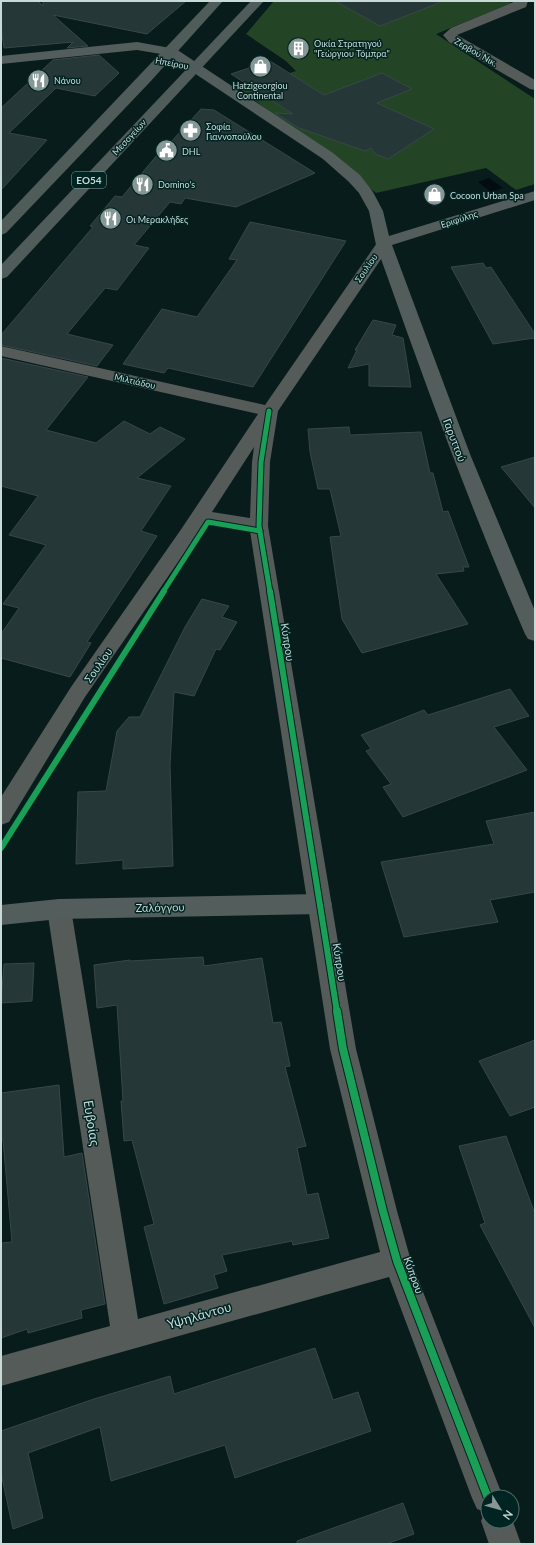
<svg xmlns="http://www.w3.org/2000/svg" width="536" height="1545" font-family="Lato,sans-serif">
	<rect width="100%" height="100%" fill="#081c1b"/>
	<polygon fill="#234425" points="274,1 507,1 511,3 436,34 535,99 535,184 516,190 486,168 376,193 240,89 296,71 286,61 246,34"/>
	<polygon fill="#020c11" points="489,178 503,188 491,192 478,182"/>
	<g fill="#263738" stroke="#384749">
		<polygon points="1,1 38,1 43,6 43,1 186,1 147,34 53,15 88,46 67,48 73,42 4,48 1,27"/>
		<polygon points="335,1 439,1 439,3 380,26"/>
		<polygon points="99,55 119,73 95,96 56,88 9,133 47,140 1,190 1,108 53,60"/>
		<polygon points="270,61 324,95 382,73 412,89 377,103 434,129 388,159 375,154 371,148 365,151 299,128 275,113 293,114 231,74"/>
		<polygon points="201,109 214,110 315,173 236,207 185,198 181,204 170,202 134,245 149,248 117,290 105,288 67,334 113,345 97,366 1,345 1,335 93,227 90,226 115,196 122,197 168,142 170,143"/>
		<polygon points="250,222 346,241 253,387 168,368 164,373 123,364 162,309 197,317 237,260 229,259"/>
		<polygon points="483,263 486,268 491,267 535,334 535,338 493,344 451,267"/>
		<polygon points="373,320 396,325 392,335 403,338 411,387 369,386 369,364 348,368 357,350 355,350"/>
		<polygon points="1,358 88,377 46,430 96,443 124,421 150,434 160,427 185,439 137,478 171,486 141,531 157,536 87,642 91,643 70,677 1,658 1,634 19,608 3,604 46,545 9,535 38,496 1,486"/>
		<polygon points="349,427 350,435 421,432 430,473 433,473 443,512 448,511 469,567 463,567 464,571 436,574 468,624 362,653 342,619 330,537 341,536 330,489 318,489 310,452 308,429"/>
		<polygon points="535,457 535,508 501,467"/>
		<polygon points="202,599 229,606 222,617 237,622 220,650 216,649 194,696 174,692 170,765 173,866 123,869 123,860 76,864 78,792 106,791 117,731 129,717 140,717 185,627"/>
		<polygon points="510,689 529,716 494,727 527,770 403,817 383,787 391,784 366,751 371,749 361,735 424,710 428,715"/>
		<polygon points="535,812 535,892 490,900 498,922 404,937 381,862 494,844 486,821"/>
		<polygon points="203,957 204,966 262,958 273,1023 281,1022 290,1066 285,1067 306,1146 297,1148 307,1195 318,1193 329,1238 293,1245 292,1241 222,1255 227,1271 214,1275 218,1288 164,1304 144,1227 154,1224 132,1140 124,1141 121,1101 123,1101 117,1005 97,1008 94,965 130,960 130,961"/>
		<polygon points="34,963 32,1001 1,1003 4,964"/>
		<polygon points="535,1040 535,1107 510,1116 479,1061"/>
		<polygon points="59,1085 64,1157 82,1153 105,1304 81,1310 82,1318 28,1333 27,1329 1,1338 1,1243 12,1242 3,1140 1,1140 1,1093"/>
		<polygon points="506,1136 535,1214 535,1328 480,1225 485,1223 459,1146"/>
		<polygon points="315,1348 333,1400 358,1392 371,1431 235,1478 225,1445 111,1481 100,1427 28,1453 43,1518 13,1529 1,1473 1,1431 94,1399 170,1376 174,1394"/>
		<polygon points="403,1503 414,1534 386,1544 297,1544 297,1541"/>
	</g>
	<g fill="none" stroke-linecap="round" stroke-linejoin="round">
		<g fill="#545b59" fill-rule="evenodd">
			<polygon points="516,1 528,1 526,7 457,35 535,80 535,90 530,89 449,42 443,35 451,28"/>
			<path d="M384,238L389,240L392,243L278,411L270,462L268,526L356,1049L397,1211L411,1261L503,1497H488V1521H512V1519L521,1544H489L481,1521L485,1512L477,1509L472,1498L389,1277L1,1386V1356L110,1326L47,909L51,902L59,899L67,902L71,909L138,1319L380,1252L330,1049L250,531L205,523L85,697L9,822L1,825V797L71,687L182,528L258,414L1,356V346L265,405L379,240ZM254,447L252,462L250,518L212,512Z"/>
		</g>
		<g fill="#535d5b" fill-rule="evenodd">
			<path d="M137,42L176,49L333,153L360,175L373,192L383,211L389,236L535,191V200L392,245L470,454L535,611V641L528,639L525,634C473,514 428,392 385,270L376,245L369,211L359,193L349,182L323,159L167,55L137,50L1,64V56Z"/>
			<polygon points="320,894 328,897 332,904 328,911 320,914 59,919 1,925 1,905 59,899"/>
		</g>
		<g fill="#4f5c59" fill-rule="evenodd">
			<polygon points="210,1 223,1 150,82 6,233 1,235 1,221"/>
			<polygon points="251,1 264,1 7,277 1,279 1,265"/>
		</g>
		<defs>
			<g id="cycleway-far2">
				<polyline points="269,411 261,462 259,526 270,592"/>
				<polyline points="163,592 208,522 260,531"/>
			</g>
			<g id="cycleway-far1">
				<polyline points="270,591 337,1012"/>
				<polyline points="1,848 164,591"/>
			</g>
			<polyline id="cycleway" points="337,1011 343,1049 383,1211 397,1261 488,1498"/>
		</defs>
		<use href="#cycleway-far2" stroke="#002422" stroke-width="7"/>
		<use href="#cycleway-far1" stroke="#002422" stroke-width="8"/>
		<use href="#cycleway" stroke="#002422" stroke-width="10"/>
		<use href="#cycleway-far2" stroke="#1a9f57" stroke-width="5"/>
		<use href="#cycleway-far1" stroke="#1a9f57" stroke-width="6"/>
		<use href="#cycleway" stroke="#1a9f57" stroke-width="8"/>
	</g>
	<defs>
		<symbol id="building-disc" viewBox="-11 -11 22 22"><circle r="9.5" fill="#859896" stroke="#002422"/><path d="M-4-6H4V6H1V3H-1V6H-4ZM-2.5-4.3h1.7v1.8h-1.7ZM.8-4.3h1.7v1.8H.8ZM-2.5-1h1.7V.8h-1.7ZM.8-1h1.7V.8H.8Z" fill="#fff"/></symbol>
		<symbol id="shop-disc" viewBox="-11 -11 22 22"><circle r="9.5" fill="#859896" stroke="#002422"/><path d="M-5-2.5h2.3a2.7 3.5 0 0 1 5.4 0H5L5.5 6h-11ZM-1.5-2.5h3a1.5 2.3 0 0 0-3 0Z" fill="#fff"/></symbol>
		<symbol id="restaurant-disc" viewBox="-11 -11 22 22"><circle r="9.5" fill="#859896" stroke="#002422"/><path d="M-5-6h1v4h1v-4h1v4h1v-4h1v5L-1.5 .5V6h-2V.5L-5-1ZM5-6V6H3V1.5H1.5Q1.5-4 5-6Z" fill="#fff"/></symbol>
		<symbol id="pharmacy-disc" viewBox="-11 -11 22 22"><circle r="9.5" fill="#859896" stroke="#002422"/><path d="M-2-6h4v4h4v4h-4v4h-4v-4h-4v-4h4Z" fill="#fff"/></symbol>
		<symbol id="civic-disc" viewBox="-11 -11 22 22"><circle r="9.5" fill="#859896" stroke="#002422"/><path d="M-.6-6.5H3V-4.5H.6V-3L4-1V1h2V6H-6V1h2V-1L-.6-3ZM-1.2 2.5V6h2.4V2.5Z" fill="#fff"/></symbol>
	</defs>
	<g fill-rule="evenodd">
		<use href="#building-disc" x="286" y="36" width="25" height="25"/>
		<use href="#shop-disc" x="248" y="54" width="25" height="25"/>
		<use href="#restaurant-disc" x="26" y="68" width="25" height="25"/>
		<use href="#pharmacy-disc" x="178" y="118" width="25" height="25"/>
		<use href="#civic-disc" x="154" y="138" width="25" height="25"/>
		<use href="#restaurant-disc" x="130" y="172" width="25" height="25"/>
		<use href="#shop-disc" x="422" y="182" width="25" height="25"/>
		<use href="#restaurant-disc" x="98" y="206" width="25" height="25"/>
	</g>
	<g text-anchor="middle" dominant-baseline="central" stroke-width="3" stroke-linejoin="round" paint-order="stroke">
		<g font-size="9" fill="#c8dbd9" stroke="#002422" text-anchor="start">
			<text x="314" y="43">Οικία Στρατηγού<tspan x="314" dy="10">"Γεώργιου Τόμπρα"</tspan></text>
			<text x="54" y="80">Νάνου</text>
			<text x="260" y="85" text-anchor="middle">Hatzigeorgiou<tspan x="260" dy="10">Continental</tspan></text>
			<text x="206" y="126">Σοφία<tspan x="206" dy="10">Γιαννοπούλου</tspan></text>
			<text x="182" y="151">DHL</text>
			<text x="158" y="184">Domino's</text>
			<text x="450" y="195">Cocoon Urban Spa</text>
			<text x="126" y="219">Οι Μερακλήδες</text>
		</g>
		<g font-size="9" fill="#c8dbd9" stroke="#002422">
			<text transform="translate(476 52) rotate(30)">Ζερβού Νικ.</text>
			<text transform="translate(172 63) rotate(11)">Ηπείρου</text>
			<text transform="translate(129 137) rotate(-47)">Μεσογείων</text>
			<text transform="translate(459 219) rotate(-18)">Εριφύλης</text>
			<text transform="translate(366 268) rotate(-56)">Σουλίου</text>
			<text transform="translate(135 381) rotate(13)">Μιλτιάδου</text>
		</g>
		<rect fill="#002422" stroke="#8ca4a2" stroke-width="1" x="72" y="172" width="34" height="16" rx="3"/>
		<g font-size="10" font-weight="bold" fill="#c8dbd9">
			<text x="89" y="180">ΕΟ54</text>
		</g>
		<g font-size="11" fill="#c8dbd9" stroke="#002422">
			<text transform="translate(455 440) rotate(69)">Γαρυττού</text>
			<text transform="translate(288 642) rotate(81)">Κύπρου</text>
			<text transform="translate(98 665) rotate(-55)">Σουλίου</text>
			<text transform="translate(160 907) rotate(-1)">Ζαλόγγου</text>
			<text transform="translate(340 962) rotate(81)">Κύπρου</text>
			<text transform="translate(414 1275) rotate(70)">Κύπρου</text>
		</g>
		<g font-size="13" fill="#c8dbd9" stroke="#002422">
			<text transform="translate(92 1123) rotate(81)">Ευβοίας</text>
			<text transform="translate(199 1315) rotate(-16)">Υψηλάντου</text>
		</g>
	</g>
	<rect width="536" height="1545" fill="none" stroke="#c8dbd9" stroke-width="4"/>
	<g transform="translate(500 1509) rotate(127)"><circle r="19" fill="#002422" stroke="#506d6b"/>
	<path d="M0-3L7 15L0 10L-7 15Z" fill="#859896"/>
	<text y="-6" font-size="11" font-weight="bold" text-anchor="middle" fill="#c8dbd9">N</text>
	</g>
</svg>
